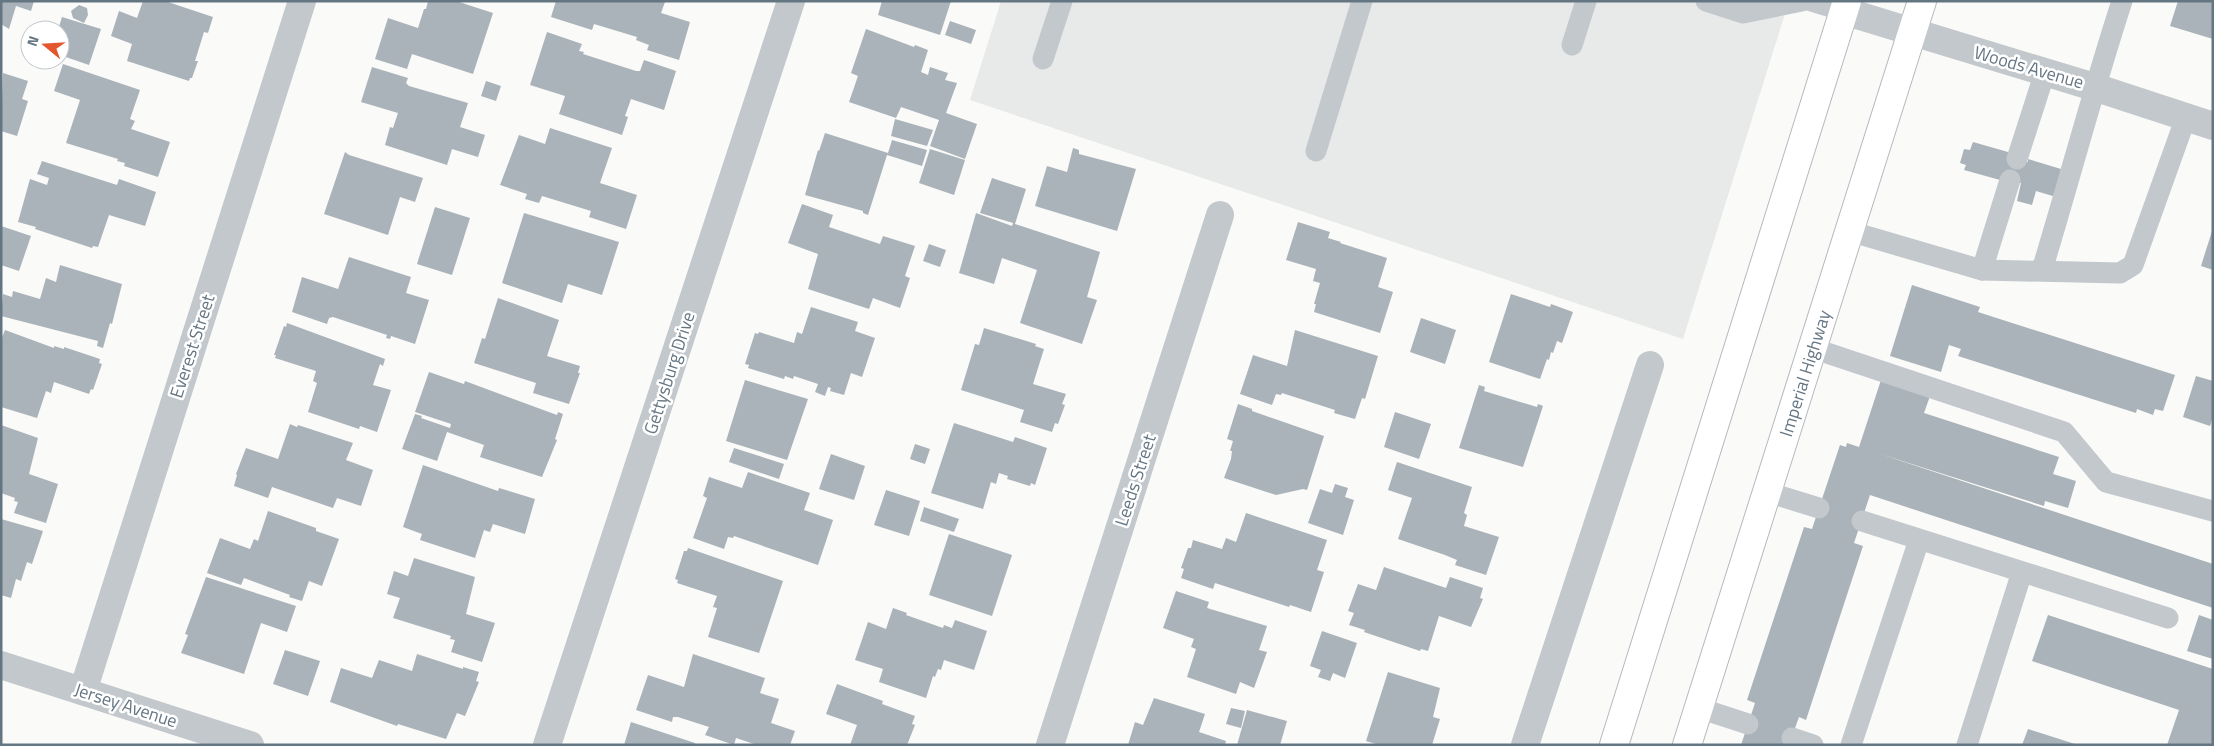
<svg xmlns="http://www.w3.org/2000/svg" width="2214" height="746" font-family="'Titillium Web',sans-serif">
	<rect width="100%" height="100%" fill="#fafaf8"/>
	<polygon fill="#e8e9e9" points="1001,1 1789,1 1683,339 970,100"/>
	<g fill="#aab3b9">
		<polygon points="1,1 34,1 31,11 16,6 9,29 1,24"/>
		<polygon points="143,1 165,1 213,17 208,33 204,32 195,61 198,61 192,78 190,78 189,81 127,61 132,44 111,36 119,11 137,18"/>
		<polygon points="428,1 456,1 493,13 473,74 412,54 407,69 375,59 388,18 418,28 424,9 426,9"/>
		<polygon points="556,1 665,2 661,13 690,22 679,60 647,50 649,45 636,40 637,37 594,24 592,30 551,17"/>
		<polygon points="882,1 951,1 940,35 878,15"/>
		<polygon points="2178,1 2213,1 2213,39 2170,26"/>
		<polygon points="79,5 87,8 88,15 84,23 73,18 71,11"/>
		<polygon points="62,17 101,29 89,65 60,55 60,30 58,30"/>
		<polygon points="950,21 976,30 971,44 945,35"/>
		<polygon points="866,29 914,47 915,45 928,50 921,72 928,75 930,67 948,73 945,80 957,83 946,113 977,124 965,159 930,146 939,120 901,107 896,118 849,102 858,76 851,73"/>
		<polygon points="547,32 582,44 579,51 584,52 583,54 636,71 640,71 644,60 676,71 664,110 631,99 625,116 628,117 622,135 559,114 565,96 530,85"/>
		<polygon points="63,64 140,90 130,119 135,121 131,129 170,142 158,177 124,166 125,163 117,161 118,159 66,143 80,100 54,91"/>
		<polygon points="372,67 408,78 406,83 409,86 468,103 460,127 485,135 478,157 452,149 447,165 385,145 390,127 393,128 398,113 361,102"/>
		<polygon points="3,73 28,81 22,99 28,101 17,136 1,131"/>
		<polygon points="486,81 501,86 496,101 481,96"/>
		<polygon points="895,119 933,130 927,146 891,136"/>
		<polygon points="550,128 612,148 600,183 637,195 626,229 589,217 591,211 542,196 539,203 525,199 527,194 500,185 519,135 545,144"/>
		<polygon points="825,133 888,153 892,140 927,150 922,166 887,155 868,215 863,213 863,211 805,195 818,150 819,151"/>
		<polygon points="1973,142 2008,152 2017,159 2028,162 2028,159 2061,169 2056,197 2036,191 2032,205 2017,201 2021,183 2001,178 2000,180 1964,170 1966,165 1960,163 1964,149 1970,150"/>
		<polygon points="1073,148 1079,150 1079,154 1136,169 1117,231 1035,206 1047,166 1067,172"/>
		<polygon points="930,149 965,160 954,195 919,183"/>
		<polygon points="345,152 349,155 423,178 415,202 400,197 388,235 324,214"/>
		<polygon points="42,161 117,185 119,179 156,192 145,226 109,215 98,247 93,246 92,248 35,229 36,227 18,222 30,179 47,185 49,178 37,174"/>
		<polygon points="992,178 1026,189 1015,224 1100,252 1087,297 1097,300 1082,344 1020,323 1037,270 1002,258 994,284 959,273 976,213 1012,226 1013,223 980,213"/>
		<polygon points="802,204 833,215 829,227 880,244 883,236 915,246 905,276 910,278 900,308 873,298 869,309 808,289 818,254 788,243"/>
		<polygon points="435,207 470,218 452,275 417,264"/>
		<polygon points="524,213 619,242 602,295 568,284 562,303 502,283"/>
		<polygon points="1298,222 1330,232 1328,238 1341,242 1340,243 1387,258 1378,287 1393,292 1380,333 1314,312 1316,304 1314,304 1320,283 1313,281 1316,269 1286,260"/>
		<polygon points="1,226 31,236 19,271 1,265"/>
		<polygon points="2212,231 2213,231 2213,270 2201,266"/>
		<polygon points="929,244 946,250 940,267 923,261"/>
		<polygon points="349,257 411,277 406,293 429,300 415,344 391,336 390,339 386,338 387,335 333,317 329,318 327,324 292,312 302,277 338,289"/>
		<polygon points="60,265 122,284 112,324 110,323 103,348 97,346 98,341 1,316 3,294 12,297 13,291 40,299 46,278 56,282"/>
		<polygon points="1912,285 1980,307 1978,312 2175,375 2163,411 2155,409 2153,415 2137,409 2136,413 1958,356 1961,349 1949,345 1941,372 1890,356"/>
		<polygon points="1511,294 1550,307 1551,304 1573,312 1562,343 1557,341 1553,353 1551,352 1549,360 1547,359 1540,379 1489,362"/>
		<polygon points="498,298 559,320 547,356 580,366 578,373 580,373 569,404 533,393 536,383 474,363 482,338 485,339"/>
		<polygon points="811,307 858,322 855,331 875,338 862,377 851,373 844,395 830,391 831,388 828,387 825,396 815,392 818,384 794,376 793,379 785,376 784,379 748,368 749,365 745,364 755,333 758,334 759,332 794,343 797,332 802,334"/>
		<polygon points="1421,318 1456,330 1445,364 1410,352"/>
		<polygon points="287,323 385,359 383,366 380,364 373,385 391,390 377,432 360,426 359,429 308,412 317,383 313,381 316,371 275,358 276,355 274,355 284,326 286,327"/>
		<polygon points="984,328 1036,344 1035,346 1044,349 1033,384 1066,394 1062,404 1065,405 1058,424 1055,423 1052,432 1020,422 1024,410 961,390 975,344 979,345"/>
		<polygon points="5,330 54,348 54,346 64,349 64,347 100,359 99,363 102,364 93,390 91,389 89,394 54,382 51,393 46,391 37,418 1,407 1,340"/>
		<polygon points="1295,330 1378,356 1365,399 1362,398 1355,419 1334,413 1335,410 1282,393 1281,395 1276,394 1272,405 1240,394 1253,355 1287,366"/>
		<polygon points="429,372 464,384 465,381 557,415 558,412 563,414 555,439 557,440 542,477 480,457 484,445 447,432 437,461 402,449 415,414 422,416 421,418 450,428 451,424 415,412"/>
		<polygon points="2196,376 2213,381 2213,417 2210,426 2183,417"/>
		<polygon points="745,380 808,399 787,460 726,441"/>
		<polygon points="1881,380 1930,396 1924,413 2059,457 2053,474 2076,481 2068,508 2045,501 2044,506 1877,453 2213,564 2213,608 1870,495 1854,543 1863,546 1806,720 1799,717 1789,745 1741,745 1755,703 1747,700 1804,527 1812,529 1840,445 1846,447 1847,443 1859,447"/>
		<polygon points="1479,385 1485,387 1484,391 1537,407 1538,404 1543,406 1523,467 1459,448"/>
		<polygon points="1238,404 1252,409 1252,411 1324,436 1307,490 1303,489 1276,495 1224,478 1231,459 1232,451 1230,451 1233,441 1227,439"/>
		<polygon points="1395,412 1431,424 1419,459 1384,447"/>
		<polygon points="954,423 1013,442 1015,437 1047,448 1035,485 1031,483 1030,486 1007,479 1008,476 999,473 996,484 991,482 983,509 931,493"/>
		<polygon points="290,424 297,427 298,425 353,443 346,460 373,470 361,506 337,498 333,508 272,487 268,498 234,486 237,475 236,474 246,448 278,459"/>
		<polygon points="1,425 38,438 29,474 58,484 46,523 14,513 18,502 14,501 15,498 1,493"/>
		<polygon points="915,444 930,449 925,464 910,459"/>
		<polygon points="734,448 784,464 779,479 729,462"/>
		<polygon points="831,454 865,466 854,500 819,489"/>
		<polygon points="1397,462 1472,487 1464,513 1467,515 1464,526 1499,537 1486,575 1455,565 1457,560 1445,555 1398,539 1412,498 1388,490"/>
		<polygon points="423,465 498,491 499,488 535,499 525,534 493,524 490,532 484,530 475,558 420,540 422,534 403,527"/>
		<polygon points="748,472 810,493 804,510 833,520 818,565 734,536 733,538 728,537 724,549 693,538 707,498 703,496 709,477 742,488"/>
		<polygon points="1335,484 1348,488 1345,497 1354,500 1343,535 1308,523 1320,489 1332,493"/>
		<polygon points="886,490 920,501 909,536 874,525"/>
		<polygon points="924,507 959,519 954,532 920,521"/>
		<polygon points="268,511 316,528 316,531 339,539 322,586 309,581 302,601 289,597 290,595 244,578 241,585 207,573 220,538 250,549 254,539 258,541"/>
		<polygon points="1246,513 1327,540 1317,570 1324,572 1311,612 1290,605 1289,607 1215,583 1213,589 1181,578 1184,569 1181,568 1188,548 1191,548 1193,540 1222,549 1226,538 1236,542"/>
		<polygon points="1,519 43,531 32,564 27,562 21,581 16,579 11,598 1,595"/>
		<polygon points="949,534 1012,555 992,616 929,595"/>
		<polygon points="688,548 783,581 759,653 708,637 717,608 713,607 717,596 677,583 678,580 675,579 684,551 687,551"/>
		<polygon points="414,558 475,577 466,614 495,623 482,662 451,652 455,640 450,639 451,636 393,618 400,598 387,594 394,571 408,576"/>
		<polygon points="1384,567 1446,588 1450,577 1483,588 1480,598 1483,599 1471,627 1439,616 1428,651 1421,649 1420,651 1364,632 1365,630 1349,625 1354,613 1348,611 1358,584 1376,590"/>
		<polygon points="206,577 296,606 287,632 261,623 244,674 181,653 188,635 185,634"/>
		<polygon points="1176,591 1209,602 1207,608 1267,626 1259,650 1267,652 1254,688 1240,682 1236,694 1187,677 1196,649 1191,647 1194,639 1163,628"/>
		<polygon points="893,608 907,613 906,615 943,628 944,625 952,628 955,620 987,631 974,670 944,660 941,670 938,669 935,677 933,676 926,698 879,682 883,669 855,660 868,622 886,629"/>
		<polygon points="2048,615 2213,669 2213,745 2167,745 2179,710 2032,661"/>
		<polygon points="2199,615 2213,620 2213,659 2187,651"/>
		<polygon points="1322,631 1357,643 1345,678 1333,673 1330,681 1318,677 1321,670 1310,666"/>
		<polygon points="285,650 320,661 308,696 273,684"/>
		<polygon points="417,654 463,669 463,667 479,672 476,681 479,682 465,716 457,713 446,739 398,724 397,726 330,702 341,668 372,678 379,660 412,671"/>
		<polygon points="693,654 765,678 760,693 779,699 771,723 795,731 790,745 757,745 736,738 734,745 705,735 709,727 678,717 673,717 672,722 636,710 648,675 684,687"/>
		<polygon points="1388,672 1440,688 1433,717 1440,719 1432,745 1379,745 1366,741"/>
		<polygon points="837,684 883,701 882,704 915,716 912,724 915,725 907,745 850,745 857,725 826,714"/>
		<polygon points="1154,698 1205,714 1199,732 1226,741 1225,745 1128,745 1135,722 1143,725"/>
		<polygon points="1231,708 1245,711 1241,728 1226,724"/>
		<polygon points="1247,710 1287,721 1280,745 1237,745"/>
		<polygon points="631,722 695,743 695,745 624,745"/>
		<polygon points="2028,729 2075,744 2075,745 2022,745"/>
	</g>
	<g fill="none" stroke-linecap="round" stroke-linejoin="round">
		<defs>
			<g id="primary">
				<polyline points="1614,745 1847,1"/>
				<path id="s1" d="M1687,745L1922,1"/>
			</g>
		</defs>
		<use href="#primary" stroke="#b5babe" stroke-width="30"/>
		<g stroke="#c3c8cc" stroke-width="21">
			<polyline points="1706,1 1743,13 1802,1"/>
			<polyline points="1811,1 1844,11"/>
			<polyline points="1572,45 1586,1"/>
			<polyline points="1043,59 1062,1"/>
			<polyline points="1316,151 1362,1"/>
			<polyline points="2017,159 2045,72"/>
			<polyline points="1849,231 1982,270 2120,273 2133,265 2186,117"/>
			<polyline points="1982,270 2010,180"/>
			<path d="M2042,270C2069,181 2093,90 2122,1"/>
			<polyline points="1812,348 2064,432 2106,482 2213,511"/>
			<polyline points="1767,492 1819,508"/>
			<polyline points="1862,521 2168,618"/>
			<polyline points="1699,708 1748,724"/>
			<polyline points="1792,738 1813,745"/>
			<polyline points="1851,745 1919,540"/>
			<polyline points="1967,745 2022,572"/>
		</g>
		<g stroke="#c3c8cc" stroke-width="28">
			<polyline points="1,665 250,745"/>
			<polyline points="83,691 302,1"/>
			<polyline points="547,745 791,1"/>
			<polyline points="1050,745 1220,215"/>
			<polyline points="1525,745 1650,365"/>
		</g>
		<polyline stroke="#c3c8cc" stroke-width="28" points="1844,11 2094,87 2213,126"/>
		<use href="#primary" stroke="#fff" stroke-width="28"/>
	</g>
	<g text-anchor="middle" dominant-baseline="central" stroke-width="5" stroke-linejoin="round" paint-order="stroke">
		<g font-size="18" fill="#657683" stroke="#fff">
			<text transform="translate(2029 67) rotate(16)">Woods Avenue</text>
			<text transform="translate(192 346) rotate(-72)">Everest Street</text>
			<text transform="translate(669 373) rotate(-72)">Gettysburg Drive</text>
			<text stroke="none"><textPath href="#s1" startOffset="390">Imperial Highway</textPath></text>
			<text transform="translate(1135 480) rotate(-72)">Leeds Street</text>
			<text transform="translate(126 705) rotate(18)">Jersey Avenue</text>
		</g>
	</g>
	<rect width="2214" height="746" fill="none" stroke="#657683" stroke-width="5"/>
	<g transform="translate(45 45) rotate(288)"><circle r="24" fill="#ffffff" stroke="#c1c8cd"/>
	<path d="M0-4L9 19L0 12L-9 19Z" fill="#e4572e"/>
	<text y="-8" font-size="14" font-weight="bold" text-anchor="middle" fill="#657683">N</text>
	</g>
</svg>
